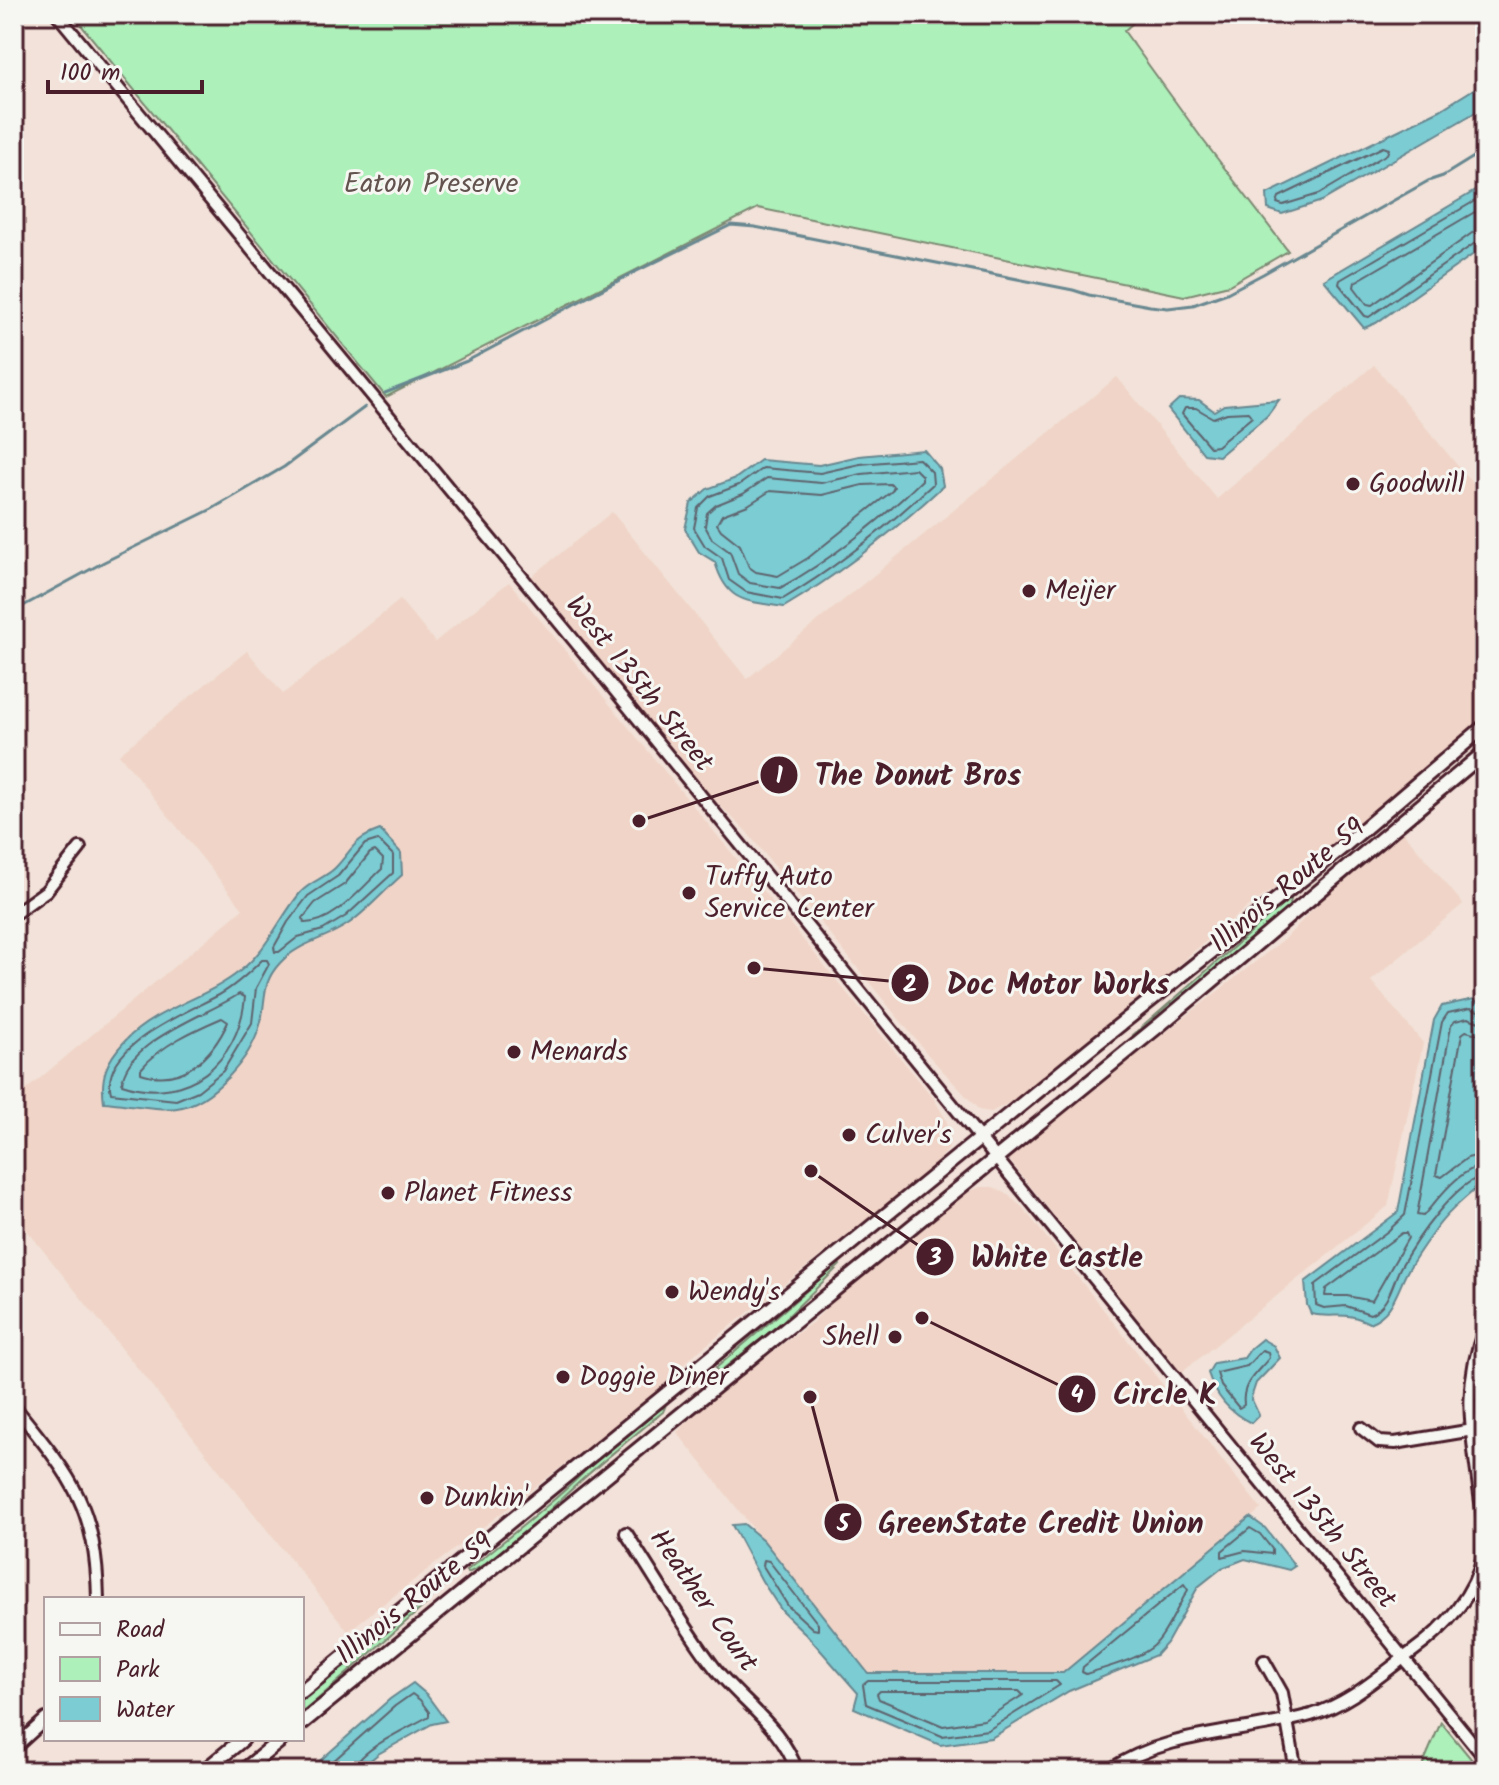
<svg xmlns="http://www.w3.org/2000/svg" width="1499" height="1785" font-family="Kalam,sans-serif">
	<rect width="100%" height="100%" fill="#f2e2d9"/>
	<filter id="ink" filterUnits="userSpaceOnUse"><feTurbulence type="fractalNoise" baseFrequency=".0125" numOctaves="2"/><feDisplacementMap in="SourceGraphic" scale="16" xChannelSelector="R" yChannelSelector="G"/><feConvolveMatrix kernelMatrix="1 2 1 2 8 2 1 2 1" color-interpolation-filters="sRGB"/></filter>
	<g filter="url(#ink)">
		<g fill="#f0d4c7">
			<polygon points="1374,365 1476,488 1485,481 1485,713 1435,762 1338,844 1249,906 1189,955 1151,992 1022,1096 991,1112 979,1110 930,1057 746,831 705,791 531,577 612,512 747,679 1117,377 1217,499"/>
			<polygon points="509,582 934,1099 946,1120 951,1135 948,1150 929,1171 691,1357 652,1397 348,1631 14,1214 14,1100 243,909 119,754 247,651 283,694 400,600 435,642"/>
			<polygon points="1403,832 1463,904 1371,981 1423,1043 1388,1206 1181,1373 1007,1157 1287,937 1323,898"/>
			<polygon points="980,1187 993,1187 1007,1194 1023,1208 1261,1509 1063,1673 867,1673 677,1432 718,1392 813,1322 842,1292 943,1209 968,1192"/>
		</g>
		<g fill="#adf0ba" stroke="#7c8872" stroke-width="2">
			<polygon points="72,14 1143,14 1124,31 1203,140 1288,251 1229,285 1184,296 758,208 386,397"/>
			<polygon points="1292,896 1288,910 1135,1037 1133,1035"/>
			<polygon points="839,1263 840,1265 780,1324 719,1372 716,1368"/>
			<path d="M665,1407L663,1412C632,1437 602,1461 573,1488C544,1514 503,1558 468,1573L466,1571C500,1544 534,1518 566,1489C590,1468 636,1416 665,1407Z"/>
			<polygon points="432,1592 434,1594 425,1605 302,1713 302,1699"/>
			<polygon points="1441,1722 1481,1771 1420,1771"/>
		</g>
		<g fill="#7bccd3" stroke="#678790" stroke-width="2">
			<polygon points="1485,82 1485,106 1469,116 1322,201 1282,214 1268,209 1267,194 1440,110"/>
			<polygon points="1485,185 1485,246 1376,323 1364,328 1324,280"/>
			<polygon points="1179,399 1199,400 1214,411 1224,405 1279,400 1267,416 1219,456 1204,454 1168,409"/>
			<path d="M924,450L940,469L943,486C894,531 841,573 784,607C746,601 727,603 715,562L699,552L685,529L691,503L707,489L736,478L761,460L819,465L859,456Z"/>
			<path d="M380,830L401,853L402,875C384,891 367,911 348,924C325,940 299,942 280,963C260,984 267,1001 260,1025C251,1058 212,1103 177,1108C160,1111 123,1103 104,1102C100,1076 107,1060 125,1041C156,1008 206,999 240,971C267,950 279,919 300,893C309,882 325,878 335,868C354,848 352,840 380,830Z"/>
			<path d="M1474,999L1485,1008V1181C1466,1197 1446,1213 1432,1234C1424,1245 1415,1258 1408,1270C1396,1292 1394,1313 1369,1323C1345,1310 1335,1319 1311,1314L1307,1305L1305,1282L1398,1212L1434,1020L1442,1006Z"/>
			<path d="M1262,1339L1274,1346L1280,1358L1256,1383L1251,1398L1259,1415L1251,1423C1229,1412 1216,1397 1208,1373L1214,1363L1244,1358L1251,1348Z"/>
			<polygon points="1250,1517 1265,1528 1295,1566 1289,1570 1245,1559 1222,1568 1198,1587 1167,1643 1156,1655 1069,1691 991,1738 940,1745 854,1708 858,1693 807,1635 782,1611 762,1581 732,1525 744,1524 763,1540 868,1673 1063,1673"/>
			<polygon points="413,1683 426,1694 446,1721 432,1724 378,1754 358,1771 314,1771 315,1765 390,1699"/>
		</g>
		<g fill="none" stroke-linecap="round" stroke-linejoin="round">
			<g stroke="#5e646e" stroke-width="2">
				<polygon points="1383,147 1389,149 1387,154 1319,194 1283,205 1277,203 1279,197"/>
				<polyline points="1485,195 1340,280 1339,284 1365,316 1369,317 1478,241 1485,240"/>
				<polyline points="1485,206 1355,282 1354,287 1367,304 1372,305 1472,233 1485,230"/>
				<polygon points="1185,408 1196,408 1213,418 1227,413 1248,412 1252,417 1217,446 1210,447 1182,414"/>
				<path d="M919,459L932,472L933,484C887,527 837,567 783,599L746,592L729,580L722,558L705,546L694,528L698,508L710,496L739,485L763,468L820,473L860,464Z"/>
				<path d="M915,469L922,476V480C884,518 828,562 780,588L750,583L738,574L730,552L712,539L705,526L707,513L716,505L743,494L767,478L821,483L862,474Z"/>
				<polygon points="890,484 894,487 892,491 808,558 778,576 756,572 749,567 740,545 721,530 717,524 722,515 748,505 770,491 822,495 863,485"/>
				<polygon points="378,840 393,855 393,873 346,916 323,930 298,937 279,952 275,952 274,947 288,922 308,896 338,876 365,844"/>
				<path d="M375,851L383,859L382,869C362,887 334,924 304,923L303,918L315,903L345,884L370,853Z"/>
				<path d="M262,960H267L269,964L256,988L252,1023L223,1071L198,1091L176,1100L111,1093C99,1046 188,1012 219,995C235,986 249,973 262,960Z"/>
				<path d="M239,994L245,997C239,1062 187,1106 122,1084C125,1041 208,1015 239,994Z"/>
				<path d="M1485,1014L1471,1008L1448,1013L1442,1022L1405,1215L1388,1231L1315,1285L1316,1305L1324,1308L1346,1306L1370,1314C1389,1307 1392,1284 1400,1268C1414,1243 1456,1179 1485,1176"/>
				<path d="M222,1018L228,1022C212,1057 182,1087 141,1073V1069C161,1045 194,1030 222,1018Z"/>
				<path d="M1485,1024L1468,1018L1455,1021L1451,1026L1417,1215L1423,1216C1439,1198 1460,1167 1485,1166"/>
				<polyline points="1485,1036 1466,1031 1462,1034 1436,1175 1442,1177 1467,1158 1485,1154"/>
				<polygon points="1402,1233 1406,1233 1408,1238 1372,1301 1347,1296 1325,1296 1326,1289"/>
				<path d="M1262,1350L1268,1352L1269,1358C1257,1373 1241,1383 1244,1405L1239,1408L1221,1386L1217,1373L1247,1366Z"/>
				<polygon points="1250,1528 1260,1534 1272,1549 1272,1554 1245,1551 1222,1557 1222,1551"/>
				<polygon points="764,1560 769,1561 818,1624 818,1630 813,1629 788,1606 763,1566"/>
				<path d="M1184,1584L1188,1590C1178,1605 1165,1638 1151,1648C1133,1661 1107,1667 1086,1674L1082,1672L1083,1667Z"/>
				<polygon points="868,1681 1056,1681 1060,1685 988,1730 942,1736 866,1704 863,1685"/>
				<polygon points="880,1691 1019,1691 1023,1695 984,1720 943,1726 879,1699 877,1694"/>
				<path d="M322,1771L395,1706L412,1694L420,1700L429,1712V1716C411,1727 356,1750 354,1771"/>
			</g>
			<g stroke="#678790" stroke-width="3">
				<polyline points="385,393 467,361 635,272 731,225 755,227 1073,290 1089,295 1150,306 1168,308 1193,305 1227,293 1263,274 1428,181 1443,176 1485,150"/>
				<polyline points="14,611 104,562 212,509 284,467 365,407"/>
			</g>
			<defs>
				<g id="minor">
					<polyline points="57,14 582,650 1485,1758"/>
					<polyline points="14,914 46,891 80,848"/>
					<path d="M14,1406C71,1477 96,1504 98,1599"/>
					<polyline points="1361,1428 1379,1442 1395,1443 1485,1428"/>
					<path d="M626,1533C655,1577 682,1625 714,1667C742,1703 782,1726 797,1771"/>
					<polyline points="1264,1661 1282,1693 1296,1771"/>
					<polyline points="14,1748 46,1719"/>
					<polyline points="14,1766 23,1771"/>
					<path d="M1108,1771C1169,1730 1243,1734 1311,1715C1351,1703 1380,1675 1413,1651C1444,1629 1476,1594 1483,1555C1486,1534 1482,1509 1479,1488C1471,1427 1462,1388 1485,1327"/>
				</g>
				<g id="major">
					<polyline points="302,1691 1092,1047 1345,845 1485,726"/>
					<polyline points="302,1723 1162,1023 1485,752"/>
					<polyline points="204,1771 243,1739"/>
					<polyline points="243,1771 282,1739"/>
				</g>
			</defs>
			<use href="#minor" stroke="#4a1f2b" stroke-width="16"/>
			<use href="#major" stroke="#4a1f2b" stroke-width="18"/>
			<use href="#minor" stroke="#f6f6f2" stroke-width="10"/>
			<use href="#major" stroke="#f6f6f2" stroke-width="12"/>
		</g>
	</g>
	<g fill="#4a1f2b" stroke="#f6f6f2" stroke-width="3">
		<circle cx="1353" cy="484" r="8"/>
		<circle cx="1029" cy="591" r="8"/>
		<circle cx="689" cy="893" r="8"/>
		<circle cx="514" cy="1052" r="8"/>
		<circle cx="849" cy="1135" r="8"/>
		<circle cx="388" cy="1193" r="8"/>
		<circle cx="672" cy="1292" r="8"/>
		<circle cx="895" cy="1337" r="8"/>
		<circle cx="563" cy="1377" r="8"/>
		<circle cx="427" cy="1498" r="8"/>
	</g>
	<g text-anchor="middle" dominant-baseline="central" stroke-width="6" stroke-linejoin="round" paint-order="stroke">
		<g font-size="28" fill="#63534f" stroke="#f6f6f2">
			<text x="431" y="184">Eaton Preserve</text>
		</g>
		<g font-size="28" fill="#4a1f2b" stroke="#f6f6f2" text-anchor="start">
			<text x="1369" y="484">Goodwill</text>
			<text x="1045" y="591">Meijer</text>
			<text x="705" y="877">Tuffy Auto<tspan x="705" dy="32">Service Center</tspan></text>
			<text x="530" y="1052">Menards</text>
			<text x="865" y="1135">Culver's</text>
			<text x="404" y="1193">Planet Fitness</text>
			<text x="688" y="1292">Wendy's</text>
			<text x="879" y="1337" text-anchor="end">Shell</text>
			<text x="579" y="1377">Doggie Diner</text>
			<text x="443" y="1498">Dunkin'</text>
		</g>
		<g font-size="28" fill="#4a1f2b" stroke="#f6f6f2">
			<text transform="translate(639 684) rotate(51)">West 135th Street</text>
			<text transform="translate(1288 886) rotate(-40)">Illinois Route 59</text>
			<text transform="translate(1322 1521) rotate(51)">West 135th Street</text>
			<text transform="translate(415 1599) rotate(-39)">Illinois Route 59</text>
			<text transform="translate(703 1601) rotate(55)">Heather Court</text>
		</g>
	</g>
	<path fill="none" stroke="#4a1f2b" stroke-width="3" d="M639 821L779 775M754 968L910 983M811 1171L935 1257M922 1318L1077 1394M810 1397L843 1522"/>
	<g fill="#4a1f2b" stroke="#f6f6f2" stroke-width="3">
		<circle cx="639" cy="821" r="8"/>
		<circle cx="754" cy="968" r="8"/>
		<circle cx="811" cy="1171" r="8"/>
		<circle cx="922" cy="1318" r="8"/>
		<circle cx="810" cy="1397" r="8"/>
		<circle cx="779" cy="775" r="20"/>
		<circle cx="910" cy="983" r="20"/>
		<circle cx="935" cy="1257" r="20"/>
		<circle cx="1077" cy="1394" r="20"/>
		<circle cx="843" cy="1522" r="20"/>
	</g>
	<g font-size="24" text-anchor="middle" font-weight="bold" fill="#fff">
		<text x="779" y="783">1</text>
		<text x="910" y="992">2</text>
		<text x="935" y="1265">3</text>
		<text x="1077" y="1402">4</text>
		<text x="843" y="1531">5</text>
	</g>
	<g font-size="30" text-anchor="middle" font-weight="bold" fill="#4a1f2b" stroke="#f6f6f2" stroke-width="6" stroke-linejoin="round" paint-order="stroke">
		<text x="918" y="785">The Donut Bros</text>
		<text x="1058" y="994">Doc Motor Works</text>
		<text x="1057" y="1267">White Castle</text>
		<text x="1165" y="1404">Circle K</text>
		<text x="1041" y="1533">GreenState Credit Union</text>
	</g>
	<rect width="1499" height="1785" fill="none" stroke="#f6f6f2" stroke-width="48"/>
	<rect x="24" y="24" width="1451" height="1737" fill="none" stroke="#4a1f2b" stroke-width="3" filter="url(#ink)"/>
	<rect x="44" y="1597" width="260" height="144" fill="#f6f6f2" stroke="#b1a0a2" stroke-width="2"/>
	<rect x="60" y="1623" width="40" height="12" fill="#f6f6f2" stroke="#b1a0a2" stroke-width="2"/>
	<text x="116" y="1637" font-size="24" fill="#4a1f2b">Road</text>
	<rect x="60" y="1657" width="40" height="24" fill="#adf0ba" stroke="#b1a0a2" stroke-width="2"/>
	<text x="116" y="1677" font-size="24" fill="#4a1f2b">Park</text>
	<rect x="60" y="1697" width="40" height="24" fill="#7bccd3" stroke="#b1a0a2" stroke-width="2"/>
	<text x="116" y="1717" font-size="24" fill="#4a1f2b">Water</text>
	<path d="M48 80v12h154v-12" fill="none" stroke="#4a1f2b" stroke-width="4"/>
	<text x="60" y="80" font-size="24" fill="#4a1f2b" stroke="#f6f6f2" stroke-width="6" paint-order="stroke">100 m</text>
</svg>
